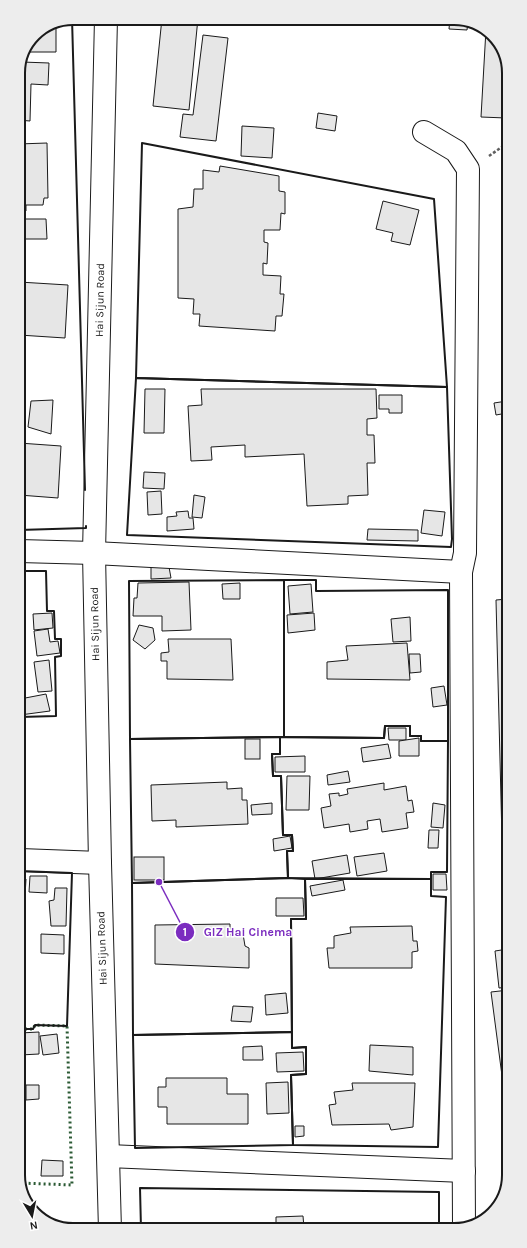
<svg xmlns="http://www.w3.org/2000/svg" width="527" height="1248" font-family="Karla,sans-serif">
	<rect width="100%" height="100%" fill="#fff"/>
	<g fill="#e6e6e6" stroke="#1a1a1a">
		<polygon points="162,18 198,18 189,110 153,106"/>
		<polygon points="265,18 292,18 291,23"/>
		<polygon points="450,18 462,20 468,22 467,30 449,29"/>
		<polygon points="56,25 56,52 26,52 34,34"/>
		<polygon points="486,29 506,55 506,118 481,117"/>
		<polygon points="203,35 228,38 216,141 180,137 183,114 193,115"/>
		<polygon points="22,62 49,63 48,85 31,84 30,121 18,120 18,69"/>
		<polygon points="318,113 337,116 335,131 316,128"/>
		<polygon points="242,126 274,128 272,158 241,156"/>
		<polygon points="47,143 48,198 44,198 43,205 26,205 26,211 18,211 18,144"/>
		<polygon points="220,166 279,176 279,191 285,192 285,214 281,213 280,230 264,230 264,242 268,243 267,264 263,263 263,275 281,276 280,294 284,294 282,316 276,316 275,331 199,326 200,314 193,314 194,299 178,298 178,209 193,207 194,189 203,189 203,170 219,172"/>
		<polygon points="383,201 419,210 410,245 391,241 393,233 376,229"/>
		<polygon points="20,219 46,219 47,239 21,239"/>
		<polygon points="19,282 68,285 65,338 19,335"/>
		<polygon points="145,389 165,389 164,433 144,433"/>
		<polygon points="201,389 376,389 377,418 367,419 367,435 374,435 375,463 367,463 368,495 348,496 348,504 307,506 304,454 245,457 245,445 211,447 212,460 191,461 188,406 202,405"/>
		<polygon points="379,395 402,395 402,413 389,413 389,409 379,409"/>
		<polygon points="53,400 51,434 28,427 31,401"/>
		<polygon points="507,401 507,413 496,415 494,403"/>
		<polygon points="19,443 61,446 58,498 19,495"/>
		<polygon points="144,472 165,473 164,489 143,488"/>
		<polygon points="161,491 162,514 148,515 147,492"/>
		<polygon points="194,495 205,497 202,518 192,517"/>
		<polygon points="424,510 445,512 442,536 421,533"/>
		<polygon points="188,511 189,518 193,518 194,529 167,531 167,517 177,516 176,512"/>
		<polygon points="368,529 418,530 418,541 367,540"/>
		<polygon points="151,567 169,567 171,578 151,579"/>
		<polygon points="189,582 191,630 162,631 162,616 133,616 134,598 137,598 138,583"/>
		<polygon points="240,583 240,599 223,599 222,584"/>
		<polygon points="311,584 313,612 290,614 288,586"/>
		<polygon points="508,599 508,878 503,879 496,600"/>
		<polygon points="52,613 53,628 34,630 33,614"/>
		<polygon points="314,613 315,630 288,633 287,615"/>
		<polygon points="410,617 411,641 393,642 391,619"/>
		<polygon points="139,625 153,628 155,640 145,649 133,640"/>
		<polygon points="48,629 50,642 58,641 60,653 37,656 34,631"/>
		<polygon points="168,639 231,639 233,680 167,679 167,661 161,661 161,653 169,652"/>
		<polygon points="407,643 410,680 327,679 327,662 348,660 346,646"/>
		<polygon points="409,654 420,654 421,672 410,673"/>
		<polygon points="49,660 52,691 38,692 34,662"/>
		<polygon points="444,686 447,705 433,707 431,688"/>
		<polygon points="46,694 50,711 20,715 20,699"/>
		<polygon points="388,728 406,728 406,740 389,740"/>
		<polygon points="419,738 419,756 399,756 399,741"/>
		<rect x="245" y="739" width="15" height="20"/>
		<polygon points="388,744 391,758 363,762 361,748"/>
		<polygon points="305,756 305,772 275,772 275,757"/>
		<polygon points="348,771 350,782 328,785 327,775"/>
		<polygon points="287,776 310,776 309,810 286,810"/>
		<polygon points="227,782 227,789 242,788 242,800 247,800 248,824 176,827 176,820 152,821 151,785"/>
		<polygon points="384,783 384,790 406,786 408,801 412,800 414,812 406,813 408,828 382,832 380,819 367,821 368,829 350,832 349,824 324,828 321,808 331,806 329,794 339,793 339,796 348,794 347,789"/>
		<polygon points="272,803 272,814 252,815 251,805"/>
		<polygon points="433,803 445,805 443,828 431,827"/>
		<polygon points="429,830 439,830 438,848 428,848"/>
		<polygon points="290,836 292,848 274,851 273,839"/>
		<polygon points="384,853 387,871 357,876 354,857"/>
		<polygon points="347,855 350,873 315,879 312,861"/>
		<rect x="134" y="857" width="30" height="23"/>
		<polygon points="433,874 446,874 447,890 433,890"/>
		<polygon points="30,876 47,876 47,893 29,892"/>
		<polygon points="20,879 26,879 25,896 20,896"/>
		<polygon points="343,880 345,890 312,896 310,886"/>
		<polygon points="508,880 508,943 503,944 502,881"/>
		<polygon points="55,888 67,888 66,926 51,926 49,901 54,900"/>
		<polygon points="276,898 303,898 304,916 276,916"/>
		<polygon points="230,924 230,935 243,934 245,946 249,948 249,968 155,964 155,925"/>
		<polygon points="412,926 413,941 417,941 418,951 412,952 412,968 329,968 327,948 334,948 334,936 351,933 350,927"/>
		<polygon points="41,934 64,935 64,954 41,953"/>
		<polygon points="508,949 509,987 499,988 495,951"/>
		<polygon points="509,990 509,1129 491,992"/>
		<polygon points="286,993 288,1013 266,1015 265,995"/>
		<polygon points="233,1006 253,1007 251,1022 231,1021"/>
		<polygon points="39,1032 39,1054 20,1055 20,1033"/>
		<polygon points="57,1034 59,1053 43,1055 40,1036"/>
		<polygon points="370,1045 413,1047 413,1075 369,1071"/>
		<polygon points="262,1046 263,1060 243,1060 243,1047"/>
		<polygon points="303,1052 304,1071 277,1072 276,1053"/>
		<polygon points="166,1078 227,1078 227,1094 248,1094 248,1124 167,1124 167,1107 158,1107 158,1087 166,1087"/>
		<polygon points="288,1082 289,1113 267,1114 266,1083"/>
		<polygon points="352,1083 415,1083 413,1127 391,1130 389,1124 332,1125 329,1105 336,1104 334,1092 353,1090"/>
		<polygon points="21,1085 23,1085 25,1101 22,1118 21,1118"/>
		<polygon points="26,1085 39,1085 39,1099 26,1100"/>
		<polygon points="295,1126 304,1126 304,1136 295,1137"/>
		<polygon points="42,1160 63,1161 63,1176 41,1176"/>
		<polygon points="303,1216 304,1228 276,1228 276,1217"/>
	</g>
	<g fill="none" stroke-linecap="round" stroke-linejoin="round">
		<defs>
			<g id="minor">
				<polyline points="106,18 94,553 100,863 110,1230"/>
				<polyline points="424,132 456,151 468,169 465,553 461,572 464,1227"/>
				<polyline points="19,551 94,553 461,572"/>
				<polyline points="20,860 100,863"/>
				<polyline points="108,1156 464,1171"/>
			</g>
		</defs>
		<use href="#minor" stroke="#1a1a1a" stroke-width="24"/>
		<polyline stroke="#5f5f5f" stroke-width="2.5" stroke-dasharray="3 2" stroke-linecap="butt" points="489,156 506,144"/>
		<use href="#minor" stroke="#fff" stroke-width="22"/>
		<polyline stroke="#2b5a34" stroke-width="3" stroke-dasharray="2 3" stroke-linecap="butt" points="20,1029 33,1029 35,1025 67,1026 72,1185 21,1183"/>
		<g stroke="#1a1a1a" stroke-width="2">
			<polyline points="72,18 85,490"/>
			<polygon points="142,143 434,199 447,387 136,378"/>
			<polygon points="136,378 447,387 452,539 451,547 127,535"/>
			<polyline points="19,530 86,528 86,526"/>
			<polyline points="19,571 46,571 47,611 54,611 55,639 61,639 61,656 55,657 56,716 20,717"/>
			<polygon points="385,726 410,726 410,736 421,736 421,741 448,741 447,872 431,872 431,879 288,878 287,851 293,851 292,835 283,835 281,776 273,776 272,754 280,754 280,737 384,738"/>
			<polygon points="280,737 280,754 272,754 273,776 281,776 283,835 292,835 293,851 287,851 288,878 132,883 130,739"/>
			<polyline points="284,737 284,580 129,581 130,739 280,737 284,737 384,738 385,726 410,726 410,736 421,736 421,741 448,741 448,590 316,591 316,580 284,580 284,737"/>
			<polyline points="20,871 72,873 67,1026 35,1025 33,1029 20,1029"/>
			<polygon points="288,878 305,879 306,919 291,919 292,1032 133,1035 132,883"/>
			<polygon points="305,879 431,879 431,896 446,897 438,1147 293,1145 291,1075 306,1074 306,1047 292,1048 291,919 306,919"/>
			<polygon points="292,1032 292,1048 306,1047 306,1074 291,1075 293,1145 135,1148 133,1035"/>
			<polyline points="141,1229 140,1188 439,1192 439,1227"/>
		</g>
	</g>
	<g text-anchor="middle" dominant-baseline="central" stroke-width="3" stroke-linejoin="round" paint-order="stroke">
		<g font-size="11" fill="#1a1a1a" stroke="#fff">
			<text transform="translate(100 300) rotate(-89)">Hai Sijun Road</text>
			<text transform="translate(95 624) rotate(-91)">Hai Sijun Road</text>
			<text transform="translate(102 948) rotate(-92)">Hai Sijun Road</text>
		</g>
	</g>
	<path d="M0 0H527V1248H0ZM73 25H454A48 48 0 0 1 502 73V1175A48 48 0 0 1 454 1223H73A48 48 0 0 1 25 1175V73A48 48 0 0 1 73 25Z" fill="#ededed" fill-rule="evenodd"/>
	<path fill="none" stroke="#1a1a1a" stroke-width="2" d="M73 25H454A48 48 0 0 1 502 73V1175A48 48 0 0 1 454 1223H73A48 48 0 0 1 25 1175V73A48 48 0 0 1 73 25Z"/>
	<path fill="none" stroke="#7b2cbf" stroke-width="1.5" d="M159 882L185 932"/>
	<g fill="#7b2cbf" stroke="#fff" stroke-width="1.5">
		<circle cx="159" cy="882" r="4"/>
		<circle cx="185" cy="932" r="10"/>
	</g>
	<g font-size="12" text-anchor="middle" font-weight="bold" fill="#fff">
		<text x="185" y="936">1</text>
	</g>
	<g font-size="12" text-anchor="middle" font-weight="bold" fill="#7b2cbf" stroke="#fff" stroke-width="3" stroke-linejoin="round" paint-order="stroke">
		<text x="248" y="936">GIZ Hai Cinema</text>
	</g>
	<g transform="translate(32 1216) rotate(170)" stroke="#ffffff" stroke-width="3" paint-order="stroke">
	<path d="M0-3L7 15L0 10L-7 15Z" fill="#1a1a1a"/>
	<text y="-6" font-size="11" font-weight="bold" text-anchor="middle" fill="#1a1a1a">N</text>
	</g>
</svg>
